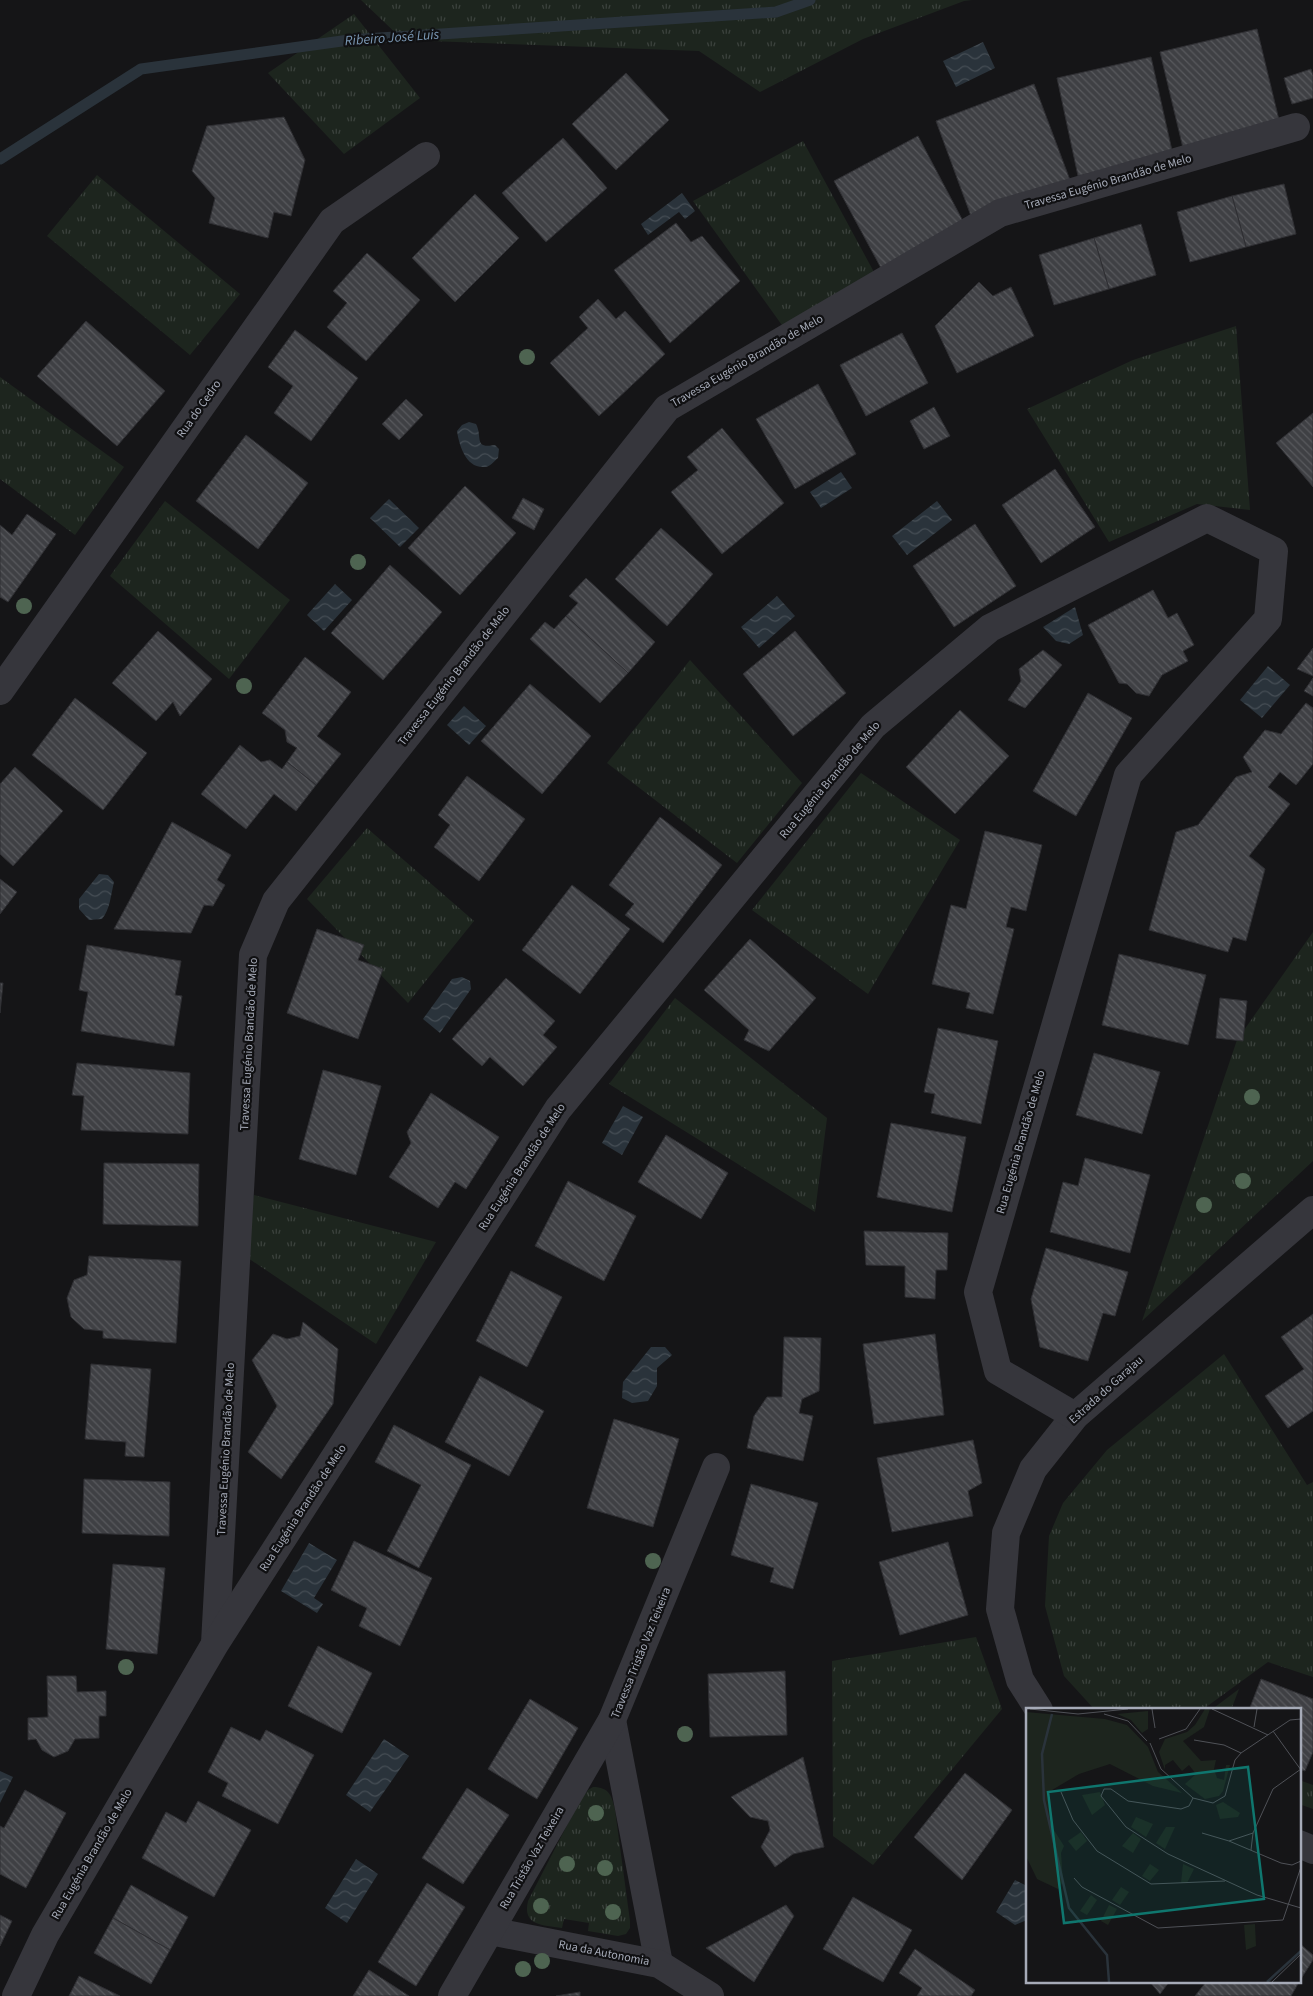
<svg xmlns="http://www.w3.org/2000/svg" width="1313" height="1996" font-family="'Source Sans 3',sans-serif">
	<defs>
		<pattern id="grass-tufts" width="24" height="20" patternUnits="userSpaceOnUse" patternTransform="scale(1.25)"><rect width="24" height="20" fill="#1d251e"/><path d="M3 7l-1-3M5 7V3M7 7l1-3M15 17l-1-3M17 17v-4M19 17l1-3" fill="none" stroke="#3b423d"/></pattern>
		<pattern id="water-waves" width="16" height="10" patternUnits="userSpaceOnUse" patternTransform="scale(1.25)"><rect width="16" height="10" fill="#2a333b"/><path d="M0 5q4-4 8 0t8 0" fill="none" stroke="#464e55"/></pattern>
		<pattern id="building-back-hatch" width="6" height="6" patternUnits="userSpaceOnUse" patternTransform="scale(1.25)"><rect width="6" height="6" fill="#3f4044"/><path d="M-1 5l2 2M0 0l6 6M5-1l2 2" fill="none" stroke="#58595d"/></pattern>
	</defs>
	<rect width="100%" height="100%" fill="#151517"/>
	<g fill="url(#grass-tufts)">
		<polygon points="361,0 972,0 964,1 863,39 760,92 699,51 403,40"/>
		<polygon points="354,14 420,98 344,154 268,73"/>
		<polygon points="803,141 875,274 784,328 693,201"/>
		<polygon points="97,175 240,294 190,355 47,236"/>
		<polygon points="1236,326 1250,510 1197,504 1109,542 1027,409 1133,360"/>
		<polygon points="0,377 124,467 75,535 0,479"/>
		<polygon points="165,501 290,600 229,679 110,576"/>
		<polygon points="690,660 802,783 737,863 607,763"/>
		<polygon points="861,773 960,840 868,994 752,910"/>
		<polygon points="367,828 474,921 408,1003 307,899"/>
		<polygon points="1313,932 1313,1161 1142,1321 1237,1040"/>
		<polygon points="675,998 827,1118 815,1212 609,1084"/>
		<polygon points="254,1195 436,1242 376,1344 242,1254"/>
		<polygon points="1224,1354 1307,1485 1313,1482 1313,1677 1268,1662 1202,1710 1095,1710 1064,1676 1045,1606 1049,1536 1063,1503 1107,1450"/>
		<polygon points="976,1637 1002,1709 873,1865 833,1836 832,1661"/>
		<polygon points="1239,1689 1231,1710 1211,1710"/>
		<polygon points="1299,1780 1313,1785 1313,1809 1299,1804"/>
		<path d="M593,1787C609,1787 612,1796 615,1810L630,1921V1928L626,1934L618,1936L588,1931L589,1923L564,1919L562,1928C543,1925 522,1926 528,1901L579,1802L588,1790Z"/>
	</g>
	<g fill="url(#water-waves)">
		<polygon points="983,42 995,68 956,87 943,61"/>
		<polygon points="682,193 695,211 685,219 679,212 648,235 641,224"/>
		<path d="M469,422L476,424C483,437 473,449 495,445L499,449L498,458C494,461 490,467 485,467C466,469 459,445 457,431L462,425Z"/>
		<polygon points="841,472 852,488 821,508 810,492"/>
		<polygon points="389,499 419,528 400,547 370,518"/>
		<polygon points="937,501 952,520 907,555 892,536"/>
		<polygon points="335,584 352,600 324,631 307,615"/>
		<polygon points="777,596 795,616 759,648 741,627"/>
		<polygon points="1075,607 1083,635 1069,644 1056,641 1043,627"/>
		<polygon points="1268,666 1290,685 1262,718 1240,700"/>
		<polygon points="464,706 486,726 469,745 447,725"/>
		<path d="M99,874L108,875L114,882C111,894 110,910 102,919L89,920L79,909V899Z"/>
		<polygon points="462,977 470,981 471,989 440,1033 423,1019 452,979"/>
		<polygon points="623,1106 643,1117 622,1155 602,1143"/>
		<polygon points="651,1347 665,1347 672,1355 657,1368 657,1386 648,1401 632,1403 622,1398 623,1382"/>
		<polygon points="309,1543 337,1560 314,1598 323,1604 317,1613 281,1591"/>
		<polygon points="384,1739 409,1756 370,1812 346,1795"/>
		<polygon points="0,1771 13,1777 0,1803"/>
		<polygon points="356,1859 378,1874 347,1923 325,1908"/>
		<polygon points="1015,1880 1027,1886 1027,1920 1015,1925 996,1912"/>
	</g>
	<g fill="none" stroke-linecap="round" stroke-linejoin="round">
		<polyline stroke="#2a333b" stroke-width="11" points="0,159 141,69 349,40 776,12 810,0"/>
	</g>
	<g fill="url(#building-back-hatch)" stroke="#2f2f33">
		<polygon points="1257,29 1280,124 1183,148 1160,52"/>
		<polygon points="1151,57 1173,155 1078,176 1057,78"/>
		<polygon points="1311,69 1313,75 1313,98 1292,104 1284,78"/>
		<polygon points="626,73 669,120 616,170 572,124"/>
		<polygon points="1034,84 1070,180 971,216 936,121"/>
		<polygon points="284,117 305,160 291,216 274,212 268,238 209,223 215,198 192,171 207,126"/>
		<polygon points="918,136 964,223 881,268 834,181"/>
		<polygon points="563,138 607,188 546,242 502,193"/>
		<polygon points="1284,184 1296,234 1246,247 1232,196"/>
		<polygon points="475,194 519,238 455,302 412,258"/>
		<polygon points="1232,196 1246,247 1190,262 1177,212"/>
		<polygon points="676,223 691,242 702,236 740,281 670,343 614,270"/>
		<polygon points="1141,224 1156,275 1109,289 1094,238"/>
		<polygon points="1094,238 1109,289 1054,305 1039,255"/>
		<polygon points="367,253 420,300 366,361 327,327 347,303 333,291"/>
		<polygon points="979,282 993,296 1011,287 1034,336 957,373 935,326"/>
		<polygon points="598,299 616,319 625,311 665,354 599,416 550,363 588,328 579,317"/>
		<polygon points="86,321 165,391 117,446 37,376"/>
		<polygon points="295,330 358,378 311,441 274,413 293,386 268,367"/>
		<polygon points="902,333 928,383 866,416 840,365"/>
		<polygon points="818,384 856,454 795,489 756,419"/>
		<polygon points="406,399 423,415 399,440 382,424"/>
		<polygon points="934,407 950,436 924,449 910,421"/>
		<polygon points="1313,413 1313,487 1276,443"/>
		<polygon points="722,428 784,503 722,554 671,492 698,470 687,457"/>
		<polygon points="246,435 308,483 258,549 196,501"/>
		<polygon points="1055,469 1095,527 1041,563 1002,505"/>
		<polygon points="465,486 516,533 460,595 408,548"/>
		<polygon points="523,498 544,509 534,530 512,518"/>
		<polygon points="27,514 56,534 8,602 0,597 0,525 12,535"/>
		<polygon points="975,524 1016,586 954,627 913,566"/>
		<polygon points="661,528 713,574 667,626 615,579"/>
		<polygon points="390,565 442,612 383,680 331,633"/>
		<polygon points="586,578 655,642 628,673 566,616 578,603 569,596"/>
		<polygon points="1153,590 1168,618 1177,613 1194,645 1183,651 1188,661 1162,675 1149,696 1136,693 1127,684 1119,683 1088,625"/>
		<polygon points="566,616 628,673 600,703 530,639 545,622 554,629"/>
		<polygon points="158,631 212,679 180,716 173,702 156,721 112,683"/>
		<polygon points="795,631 846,693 793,736 743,674"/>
		<polygon points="1313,648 1313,676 1297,669"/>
		<polygon points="1043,650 1062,665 1025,708 1008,700 1021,681 1019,669"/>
		<polygon points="305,657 351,692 317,736 341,754 316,785 287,762 297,748 287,742 285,730 262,713"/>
		<polygon points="1313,678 1313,696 1304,691"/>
		<polygon points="530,684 591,736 542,794 481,741"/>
		<polygon points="1088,693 1132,718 1076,816 1033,791"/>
		<polygon points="75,698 147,753 103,810 32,755"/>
		<polygon points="1306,703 1313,708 1313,764 1296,785 1280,772 1268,787 1290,804 1249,856 1265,869 1246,941 1233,937 1228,952 1149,930 1176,832 1198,825 1236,777 1252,772 1243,757 1265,730 1281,734"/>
		<polygon points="960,710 1009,756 955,814 906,767"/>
		<polygon points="240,745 261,762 270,760 282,769 287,762 316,785 296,811 274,794 246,829 201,794"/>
		<polygon points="15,767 63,811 13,866 0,854 0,784"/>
		<polygon points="467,776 525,819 479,881 434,847 450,825 438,815"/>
		<polygon points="660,817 722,865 663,943 625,915 634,904 609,885"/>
		<polygon points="172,822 231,855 217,880 225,885 213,906 204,905 191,933 114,929"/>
		<polygon points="985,831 1042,845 1026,911 1011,907 1006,927 1014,929 993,1014 966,1008 970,993 932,984 951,905 966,909"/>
		<polygon points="0,879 17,892 0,914"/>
		<polygon points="572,885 630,929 580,994 522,950"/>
		<polygon points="317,929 364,945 358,960 383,969 358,1039 287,1013"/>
		<polygon points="750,939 816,998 769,1051 744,1040 749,1030 704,990"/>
		<polygon points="87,945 181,961 175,995 182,996 174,1046 81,1031 88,992 79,990"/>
		<polygon points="1119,954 1206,975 1188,1045 1102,1025"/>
		<polygon points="506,978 555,1021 543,1035 557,1047 523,1086 490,1057 482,1066 452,1039"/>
		<polygon points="0,983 3,983 0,1013"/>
		<polygon points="1220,998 1247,1001 1243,1041 1216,1038"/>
		<polygon points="938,1028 998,1041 981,1124 931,1113 935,1094 924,1092"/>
		<polygon points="1094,1053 1160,1072 1142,1134 1076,1115"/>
		<polygon points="77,1063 190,1073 188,1134 81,1130 84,1096 72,1095"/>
		<polygon points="323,1070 381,1086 356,1175 299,1159"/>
		<polygon points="431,1093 499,1137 466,1189 455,1182 438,1208 389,1177 411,1143 407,1132"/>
		<polygon points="891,1123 966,1137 952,1212 877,1197"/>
		<polygon points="666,1135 728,1173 701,1219 638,1182"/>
		<polygon points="1085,1158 1150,1175 1130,1253 1050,1232 1063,1182 1078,1186"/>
		<polygon points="104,1163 199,1164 198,1226 103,1224"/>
		<polygon points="568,1181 636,1216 604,1281 535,1246"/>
		<polygon points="864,1231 948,1233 947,1270 936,1270 935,1299 905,1297 905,1266 866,1265"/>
		<polygon points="1046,1248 1128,1272 1115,1316 1103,1313 1088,1361 1040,1347 1031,1299"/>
		<polygon points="89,1256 181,1261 176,1343 103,1338 103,1331 84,1329 71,1317 67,1298 74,1280 87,1275"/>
		<polygon points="511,1271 562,1297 527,1367 476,1341"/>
		<polygon points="1313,1314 1313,1411 1288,1428 1265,1396 1304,1369 1281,1337"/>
		<polygon points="303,1322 338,1349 333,1404 281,1479 248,1452 277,1406 252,1360 273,1334 287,1339 300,1336"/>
		<polygon points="935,1334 944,1415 874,1424 863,1344"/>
		<polygon points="784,1337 821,1338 819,1391 802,1399 799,1413 813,1416 803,1461 747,1448 754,1416 767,1397 782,1397"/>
		<polygon points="91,1364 151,1369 144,1457 125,1456 126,1442 85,1439"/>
		<polygon points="480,1376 544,1411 509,1476 445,1442"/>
		<polygon points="614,1419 679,1439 653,1527 587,1508"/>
		<polygon points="394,1425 471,1465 419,1568 387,1551 421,1485 375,1462"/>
		<polygon points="973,1440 982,1483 968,1491 973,1516 892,1532 877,1458"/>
		<polygon points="84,1479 170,1482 169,1536 82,1533"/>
		<polygon points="751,1484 818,1503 793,1589 770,1582 774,1568 731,1555"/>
		<polygon points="354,1541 432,1578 400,1646 359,1626 367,1608 331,1590"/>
		<polygon points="948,1542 968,1615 900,1635 879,1562"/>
		<polygon points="113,1564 165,1568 157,1654 106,1649"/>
		<polygon points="318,1646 372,1673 342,1733 288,1706"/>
		<polygon points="785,1671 787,1735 710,1737 708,1674"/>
		<polygon points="47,1676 76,1676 77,1692 106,1691 106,1716 99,1716 99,1738 75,1739 68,1751 54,1757 42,1750 36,1739 28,1740 28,1718 48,1717"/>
		<polygon points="1261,1679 1313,1699 1313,1752 1305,1771 1299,1769 1299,1710 1249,1710"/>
		<polygon points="530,1699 578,1728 537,1799 488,1769"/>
		<polygon points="231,1727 260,1741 266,1730 314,1755 278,1824 222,1796 228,1783 208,1772"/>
		<polygon points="803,1757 824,1847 793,1854 775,1867 761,1847 770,1830 768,1821 750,1817 731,1797"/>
		<polygon points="965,1773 1012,1810 962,1880 914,1837"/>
		<polygon points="467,1788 509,1815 463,1884 422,1858"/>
		<polygon points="25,1790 66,1813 26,1888 0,1874 0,1826 4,1828"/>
		<polygon points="198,1801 251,1830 214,1897 142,1858 166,1812 186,1823"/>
		<polygon points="427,1883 465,1907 416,1986 378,1962"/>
		<polygon points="131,1885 188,1917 170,1950 113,1918"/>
		<polygon points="853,1897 912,1930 883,1982 823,1949"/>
		<polygon points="786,1905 794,1916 754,1982 706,1948"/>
		<polygon points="0,1915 12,1921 0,1946"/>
		<polygon points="113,1918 170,1950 151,1984 94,1953"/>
		<polygon points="1299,1943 1313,1955 1313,1960 1299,1982"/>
		<polygon points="915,1949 975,1990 971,1996 917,1996 922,1988 899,1973"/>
		<polygon points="369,1970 409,1996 353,1996"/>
		<polygon points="79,1976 120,1996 69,1996"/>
		<polygon points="1150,1982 1169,1982 1160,1994"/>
		<polygon points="1206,1982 1299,1982 1291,1996 1195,1996"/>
		<polygon points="580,1992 580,1996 556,1996"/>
	</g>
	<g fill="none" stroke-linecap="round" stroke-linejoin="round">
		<g stroke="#36363c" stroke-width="28">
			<polyline points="0,691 332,221 426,156"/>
			<polyline points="215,1643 253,955 276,901 667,408 1000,213 1296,127"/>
			<polyline points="1039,1710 1020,1680 1000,1609 1006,1533 1033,1469 1075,1416 1313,1210"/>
			<polyline points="612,1720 659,1964"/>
			<polyline points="1299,1844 1313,1850"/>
			<polyline points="490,1931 659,1964 710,1996"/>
			<polyline points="16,1996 45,1935 215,1644 558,1109 873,726 990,628 1207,518 1274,551 1268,619 1128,775 978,1292 998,1371 1075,1416"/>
			<polyline points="452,1996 612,1720 716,1467"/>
		</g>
	</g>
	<g fill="#4e6451">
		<circle cx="527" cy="357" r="8"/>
		<circle cx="358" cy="562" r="8"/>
		<circle cx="24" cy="606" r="8"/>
		<circle cx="244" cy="686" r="8"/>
		<circle cx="1252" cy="1097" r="8"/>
		<circle cx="1243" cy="1181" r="8"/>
		<circle cx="1204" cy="1205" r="8"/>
		<circle cx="653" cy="1561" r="8"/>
		<circle cx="126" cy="1667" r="8"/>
		<circle cx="685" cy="1734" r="8"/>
		<circle cx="596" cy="1813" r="8"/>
		<circle cx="567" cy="1864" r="8"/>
		<circle cx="605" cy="1868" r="8"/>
		<circle cx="541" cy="1906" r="8"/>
		<circle cx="613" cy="1912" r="8"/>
		<circle cx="542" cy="1961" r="8"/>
		<circle cx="523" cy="1969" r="8"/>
	</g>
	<g text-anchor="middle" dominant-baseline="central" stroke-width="4.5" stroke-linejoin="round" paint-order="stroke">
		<g font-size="12" fill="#a6abb8" stroke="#101012">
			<text transform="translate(1108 182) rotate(-16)">Travessa Eugénio Brandão de Melo</text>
			<text transform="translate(747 361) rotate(-30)">Travessa Eugénio Brandão de Melo</text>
			<text transform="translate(199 409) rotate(-55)">Rua do Cedro</text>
			<text transform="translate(454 676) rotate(-52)">Travessa Eugénio Brandão de Melo</text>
			<text transform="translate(830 780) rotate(-50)">Rua Eugénia Brandão de Melo</text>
			<text transform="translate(249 1044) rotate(-87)">Travessa Eugénio Brandão de Melo</text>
			<text transform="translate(1021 1142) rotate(-74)">Rua Eugénia Brandão de Melo</text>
			<text transform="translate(522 1167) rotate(-57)">Rua Eugénia Brandão de Melo</text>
			<text transform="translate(1106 1390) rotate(-42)">Estrada do Garajau</text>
			<text transform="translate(226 1449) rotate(-87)">Travessa Eugénio Brandão de Melo</text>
			<text transform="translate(303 1508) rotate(-57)">Rua Eugénia Brandão de Melo</text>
			<text transform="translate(641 1653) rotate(-68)">Travessa Tristão Vaz Teixeira</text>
			<text transform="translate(92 1854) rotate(-60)">Rua Eugénia Brandão de Melo</text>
			<text transform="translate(532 1858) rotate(-60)">Rua Tristão Vaz Teixeira</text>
			<text transform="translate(604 1953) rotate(11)">Rua da Autonomia</text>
		</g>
		<g font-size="14" font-style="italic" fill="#7b98b4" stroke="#101012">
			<text transform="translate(392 38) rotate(-4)">Ribeiro José Luis</text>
		</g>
	</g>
	<g transform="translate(1026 1708)">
		<rect width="275" height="275" fill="#151517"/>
		<path d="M179,1H184L178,19L157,33L175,53L190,52L188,61L191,70L198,72L200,57H204L197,83L193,88L179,91L159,76L170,66L163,57L156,63L147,52L139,57V62L133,44L139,31L161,24L169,17ZM122,3V21L116,25L105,12L91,6ZM0,4L79,11L101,17L122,39L132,64L156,85L127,78L84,56L53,66L21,85L26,119L38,138L35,145L37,174L32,181L11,171L0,148ZM74,84L79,97L66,107L56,87ZM197,94L214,105L212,109L194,111L190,97ZM110,109L127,116L120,129L105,119ZM140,119H149L139,141L130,135ZM55,124L61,133L50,143L42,133ZM107,125L115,131L107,145L96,138ZM124,156L133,162L124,173L116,168ZM157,156L168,161L161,175H155ZM95,179L103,184L94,197L86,192ZM65,187L71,192L61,207L54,203ZM83,197L91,201L82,217L75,213ZM229,216L230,238L220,242L218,217Z" fill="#1d251e"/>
		<path fill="none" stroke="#2a333b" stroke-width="2.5" d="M26,6L16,46L18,92L43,200L81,247L83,274M241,274L275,243"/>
		<path fill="none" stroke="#4f5157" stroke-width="1" d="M4,1L52,6L102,1M126,1L129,20M186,1L242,27M78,6L102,13L121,33M228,19L231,1M247,23L275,62M133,31L160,21L174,1M168,32L198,37L215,45M124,35L135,61L167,90L187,95L199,88L209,52L215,45L264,12L275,11M35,84L47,112L71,143L125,176L199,173M167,90L163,98L155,101L102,93L85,81H78L75,88L100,119L142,146L231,187L275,200M176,125L203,133L255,155L266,157L275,153M203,133L227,125M225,142L227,125L247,81L275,61M48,170L56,179L132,220L257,212L275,159M246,274L275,246"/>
		<path fill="#0f766e" fill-opacity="0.15" stroke="#0f766e" stroke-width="2.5" d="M222,59L238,191L38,215L22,84Z"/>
		<rect width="275" height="275" fill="none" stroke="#a6abb8" stroke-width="2.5"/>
	</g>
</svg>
